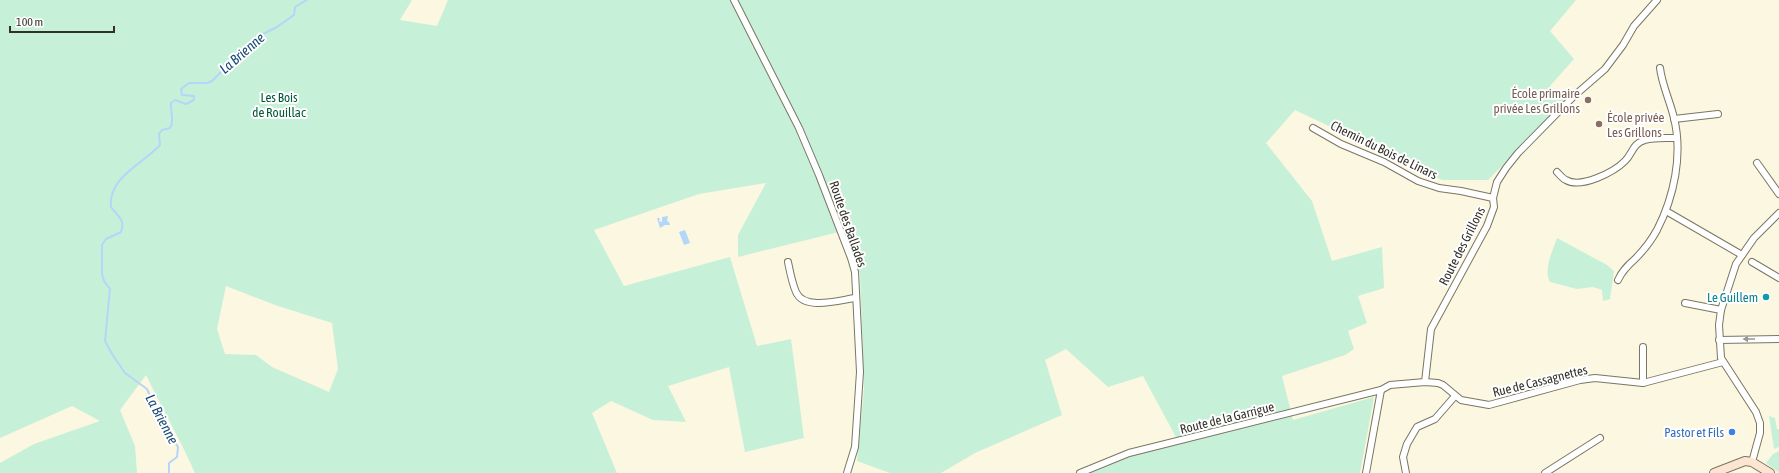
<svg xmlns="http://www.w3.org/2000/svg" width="1779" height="473" font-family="'Asap Condensed',sans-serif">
	<rect width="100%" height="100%" fill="#fbf7e0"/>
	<g fill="#c7f0d9" fill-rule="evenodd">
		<path d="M0,0H412L400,20L437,26L448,0H1576L1550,31L1574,59L1550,86L1566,102L1488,180H1442L1295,110L1266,143L1312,201L1332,261L1382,247L1384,288L1358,296L1367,323L1348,331L1354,349L1345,355L1282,376L1293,420L1374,397L1360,473H1087L1127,453L1177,439L1143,376L1108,387L1066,349L1045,360L1062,415L975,453L941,473H890L857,461L864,389L860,274L843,231L738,257V235L766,183L699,194L594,230L624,286L730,257L757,346L791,339L804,438L745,452L729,367L668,386L686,422L653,420L611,401L592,413L617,473H195C180,439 162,408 146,375L120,410L135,446L137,473H0V463L34,444L100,421L72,406L0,438ZM226,286L275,305L332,323L338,369L329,392L272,367L256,355L225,354L217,329Z"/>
		<path d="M1557,238L1607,265L1614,271L1610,299L1603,301L1602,290L1593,287L1577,289L1550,282C1543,270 1553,250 1557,238Z"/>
		<polygon points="1769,416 1775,418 1777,429 1779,429 1779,447 1774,449"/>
		<polygon points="1779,451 1779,473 1766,463 1773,454"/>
	</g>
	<g fill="#b4d6f8">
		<polygon points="668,216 667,221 669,222 670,225 665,225 660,228 657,218 660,218 659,221 662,222 662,217"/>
		<polygon points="685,230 690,243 684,245 679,232"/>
	</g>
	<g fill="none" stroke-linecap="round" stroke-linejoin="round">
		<path stroke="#b4d6f8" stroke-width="2" d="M169,473V463L177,457L178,447L161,420L147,389L125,373L112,354L105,341L110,289L104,281L102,274V245L106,239L121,232C126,219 117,216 111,207C108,177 143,164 160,145L159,134L162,130L170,128C175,121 170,111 171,103L175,100L186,104L194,100V96L182,95L181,89L189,83H207L212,81L233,60L245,54L250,44L256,41L263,34L277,27L294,15L295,7L307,0"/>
		<defs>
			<g id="street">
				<polyline points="734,0 799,128 819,175 851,258 855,272 860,372 855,447 847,473"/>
				<polyline points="1674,119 1718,114"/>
				<polyline points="1313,128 1341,144 1384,162 1418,181 1439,188 1461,191 1493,198"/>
				<polyline points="1757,163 1779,194"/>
				<path d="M1557,172C1560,175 1563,179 1566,180C1581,189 1614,172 1625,161C1633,153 1632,144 1645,140C1654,137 1667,138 1676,138"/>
				<polyline points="1666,211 1742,255"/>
				<path d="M788,262C790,272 792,283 796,292C804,311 840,300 855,298"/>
				<polyline points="1752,262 1779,278"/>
				<path d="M1618,280C1622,271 1627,266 1635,259C1643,251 1651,241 1657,230C1674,197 1683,155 1674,118C1670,101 1662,85 1660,68"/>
				<polyline points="1685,303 1721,310"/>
				<polyline points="1719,340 1779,339"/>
				<polyline points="1425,382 1431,329 1487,226 1494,207 1493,198 1497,182 1506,168 1518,153 1574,96 1605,69 1623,45 1634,26 1657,0"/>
				<polyline points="1643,383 1643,347"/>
				<polyline points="1752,462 1760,433 1760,423 1756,412 1721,358 1719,325 1721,310 1736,264 1754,238 1779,213"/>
				<polyline points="1080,473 1129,453 1381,390"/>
				<polyline points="1366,473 1381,390 1390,385 1425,382 1438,383 1443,385 1461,400 1489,405 1580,380 1595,378 1643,383 1723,362"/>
				<polyline points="1406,473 1403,457 1407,444 1417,427 1435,419 1455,396"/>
				<polyline points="1545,473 1600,438"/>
			</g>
			<polyline id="secondary" points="1714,473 1745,461 1752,462 1770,473"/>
		</defs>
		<use href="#street" stroke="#7a7662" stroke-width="8"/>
		<use href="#secondary" stroke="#7a7662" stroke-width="10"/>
		<use href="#street" stroke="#fff" stroke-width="6"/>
		<use href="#secondary" stroke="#fee5d1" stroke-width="8"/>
	</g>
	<defs><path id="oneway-solid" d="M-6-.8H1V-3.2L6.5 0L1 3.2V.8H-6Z"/></defs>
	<use fill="#989894" href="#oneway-solid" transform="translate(1749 339) rotate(-180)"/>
	<g fill="#8d6e63" stroke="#fff" stroke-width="1.5">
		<circle cx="1588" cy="100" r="4"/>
		<circle cx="1599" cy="124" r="4"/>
	</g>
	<circle fill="#0f9aa8" stroke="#fff" stroke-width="1.5" cx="1766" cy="297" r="4"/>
	<circle fill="#3f7fe0" stroke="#fff" stroke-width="1.5" cx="1732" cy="432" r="4"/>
	<g text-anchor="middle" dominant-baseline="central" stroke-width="4" stroke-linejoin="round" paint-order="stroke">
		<g font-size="13" fill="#785e54" stroke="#fff" text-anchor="end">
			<text x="1580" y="93">École primaire<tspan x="1580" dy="15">privée Les Grillons</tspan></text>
			<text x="1607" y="117" text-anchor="start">École privée<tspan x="1607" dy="15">Les Grillons</tspan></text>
		</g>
		<g font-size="13" fill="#035738" stroke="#fff">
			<text x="279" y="97">Les Bois<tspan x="279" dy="15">de Rouillac</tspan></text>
		</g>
		<g font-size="13" fill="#323028" stroke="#fff">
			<text transform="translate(1384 150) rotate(26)">Chemin du Bois de Linars</text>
			<text transform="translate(848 224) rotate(71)">Route des Ballades</text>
			<text transform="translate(1462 246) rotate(-63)">Route des Grillons</text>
			<text transform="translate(1540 381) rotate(-14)">Rue de Cassagnettes</text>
			<text transform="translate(1227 418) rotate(-14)">Route de la Garrigue</text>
		</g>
		<g font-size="13" fill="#0d838f" stroke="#fff" text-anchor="end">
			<text x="1758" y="297">Le Guillem</text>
		</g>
		<g font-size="13" fill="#366cbe" stroke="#fff" text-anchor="end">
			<text x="1724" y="432">Pastor et Fils</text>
		</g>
		<g font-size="14" font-style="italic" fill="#174974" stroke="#fff">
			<text transform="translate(242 53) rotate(-41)">La Brienne</text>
			<text transform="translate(162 419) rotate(62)">La Brienne</text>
		</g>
	</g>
	<path d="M10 26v6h104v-6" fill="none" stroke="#323028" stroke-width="2"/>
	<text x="16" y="26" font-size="12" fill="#323028" stroke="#ffffff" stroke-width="3" paint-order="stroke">100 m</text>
</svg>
